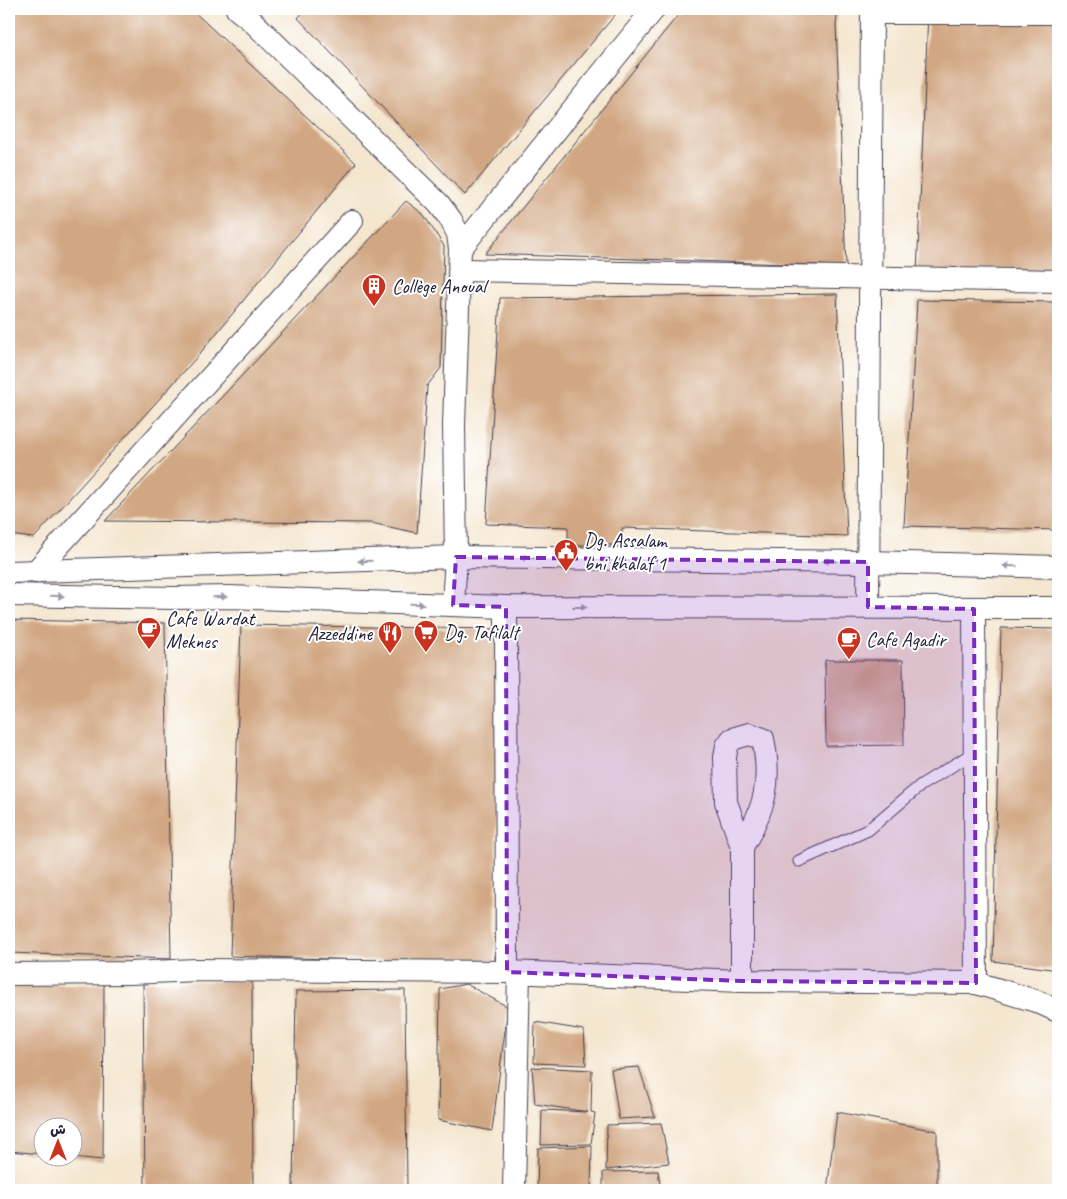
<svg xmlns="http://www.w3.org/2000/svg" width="1067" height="1199" font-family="Caveat,'Playpen Sans Arabic',sans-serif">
	<rect width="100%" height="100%" fill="#fff"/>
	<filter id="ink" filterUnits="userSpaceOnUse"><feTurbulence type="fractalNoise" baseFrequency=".02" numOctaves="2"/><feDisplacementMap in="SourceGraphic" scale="10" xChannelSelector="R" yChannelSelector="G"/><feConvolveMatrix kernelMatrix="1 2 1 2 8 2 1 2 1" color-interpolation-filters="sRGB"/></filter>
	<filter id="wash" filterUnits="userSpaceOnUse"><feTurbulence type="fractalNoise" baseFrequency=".0096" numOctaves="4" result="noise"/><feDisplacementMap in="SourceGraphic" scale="20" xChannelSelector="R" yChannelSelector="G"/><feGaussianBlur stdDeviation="1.12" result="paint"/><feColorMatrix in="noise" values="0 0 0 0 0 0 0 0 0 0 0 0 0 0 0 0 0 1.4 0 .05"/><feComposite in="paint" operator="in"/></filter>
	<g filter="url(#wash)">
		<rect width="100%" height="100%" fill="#f4e6cf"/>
		<g id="blocks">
			<g fill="#d1a783">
				<polygon points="9,9 191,9 356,163 197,357 34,538 9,535"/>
				<polygon points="306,9 620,9 465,195 298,18"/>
				<polygon points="683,9 838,9 836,24 846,266 485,254"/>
				<polygon points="928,13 1058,19 1058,272 917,274"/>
				<polygon points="406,201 423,214 444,246 441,368 427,386 417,533 371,523 105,521"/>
				<polygon points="837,294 847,536 622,528 622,545 568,545 568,527 486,524 500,298"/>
				<polygon points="917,300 1058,302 1058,530 904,526"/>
				<polygon points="9,620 165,623 171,959 9,953"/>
				<polygon points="241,625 498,629 495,964 230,956"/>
				<polygon points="1001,628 1058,629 1058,970 993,961"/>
				<polygon points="825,660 903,660 904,745 826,746"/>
				<polygon points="252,981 253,1190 145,1190 143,982"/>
				<polygon points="9,984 104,984 103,1160 72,1157 72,1126 42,1126 42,1154 9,1151"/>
				<polygon points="466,984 508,1007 492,1131 438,1120 440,989"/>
				<polygon points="405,990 407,1190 293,1190 296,991"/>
				<polygon points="535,1022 584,1030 586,1065 534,1063"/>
				<polygon points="532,1067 592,1070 591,1112 595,1113 591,1144 541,1145 542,1110 588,1112 535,1104"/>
				<polygon points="639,1067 655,1117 619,1119 611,1069"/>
				<polygon points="837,1112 937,1131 937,1190 827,1190"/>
				<polygon points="661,1123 669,1163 606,1170 607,1125"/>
				<polygon points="592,1146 591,1190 537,1190 538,1148"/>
				<polygon points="658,1171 661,1190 603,1190 603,1172"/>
			</g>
		</g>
	</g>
	<g filter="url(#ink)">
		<use href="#blocks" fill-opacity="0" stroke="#423f51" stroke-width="1"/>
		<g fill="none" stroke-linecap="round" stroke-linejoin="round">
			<defs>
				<polyline id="lane" points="799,861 868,830 921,785 975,752"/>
				<g id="street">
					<polyline points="237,9 251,20 439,204 451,220 458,234 460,249 454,425 456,557 453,605"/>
					<polyline points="872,13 1058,13"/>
					<polyline points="460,249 654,9"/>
					<polyline points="460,270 1058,281"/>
					<polyline points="9,572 456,557 868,562 1058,567"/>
					<polyline points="35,572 352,221"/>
					<polyline points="9,595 174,598 229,597 506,607 1058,608"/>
					<polyline points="506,607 507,972"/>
					<polyline points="868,607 872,9"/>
					<polyline points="974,609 976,983"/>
					<path d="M742,847C765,808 772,783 763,739L749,734L732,739L727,746L725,757L726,802L742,847V981"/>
					<polyline points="9,974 130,973 196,970 507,972 742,981 976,983 1036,1001 1058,1011"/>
					<polyline points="514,1190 519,973"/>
				</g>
			</defs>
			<use href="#lane" stroke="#423f51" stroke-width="13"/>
			<use href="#street" stroke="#423f51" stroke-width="24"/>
			<use href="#lane" stroke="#fff" stroke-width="11"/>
			<use href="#street" stroke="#fff" stroke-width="22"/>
		</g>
		<defs><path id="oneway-solid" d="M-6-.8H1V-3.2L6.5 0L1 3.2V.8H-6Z" transform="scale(1.25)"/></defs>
		<g fill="#9c9ca7">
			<use href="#oneway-solid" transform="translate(527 558) rotate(-179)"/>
			<use href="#oneway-solid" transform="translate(365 561) rotate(178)"/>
			<use href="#oneway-solid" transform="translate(830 561) rotate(-179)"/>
			<use href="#oneway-solid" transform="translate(1010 566) rotate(-178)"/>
			<use href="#oneway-solid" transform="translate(57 596) rotate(1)"/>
			<use href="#oneway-solid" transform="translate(220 597) rotate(-1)"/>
			<use href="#oneway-solid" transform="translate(417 604) rotate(2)"/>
			<use href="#oneway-solid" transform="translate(580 607)"/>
		</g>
	</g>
	<path fill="#7b2cbf" fill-opacity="0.2" stroke="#7b2cbf" stroke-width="4" stroke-dasharray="10 6" stroke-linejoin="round" d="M456,557L868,562V607L974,609L976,983L742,981L507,972L506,607L453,605Z"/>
	<defs>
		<symbol id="building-pin" viewBox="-11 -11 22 30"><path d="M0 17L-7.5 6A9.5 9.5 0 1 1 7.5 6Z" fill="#c8321e" stroke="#fff"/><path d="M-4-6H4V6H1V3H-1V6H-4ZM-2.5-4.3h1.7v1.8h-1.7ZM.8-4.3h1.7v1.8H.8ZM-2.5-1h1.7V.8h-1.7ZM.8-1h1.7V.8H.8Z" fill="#fff"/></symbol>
		<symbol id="civic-pin" viewBox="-11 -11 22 30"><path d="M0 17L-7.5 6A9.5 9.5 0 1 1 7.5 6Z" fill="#c8321e" stroke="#fff"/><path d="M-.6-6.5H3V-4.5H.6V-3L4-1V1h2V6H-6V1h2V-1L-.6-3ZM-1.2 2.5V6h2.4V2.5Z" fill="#fff"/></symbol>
		<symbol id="cafe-pin" viewBox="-11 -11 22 30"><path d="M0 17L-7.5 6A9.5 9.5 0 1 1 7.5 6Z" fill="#c8321e" stroke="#fff"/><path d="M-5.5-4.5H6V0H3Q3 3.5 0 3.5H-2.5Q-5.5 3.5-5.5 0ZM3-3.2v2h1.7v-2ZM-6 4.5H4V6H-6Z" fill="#fff"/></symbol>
		<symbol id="supermarket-pin" viewBox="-11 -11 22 30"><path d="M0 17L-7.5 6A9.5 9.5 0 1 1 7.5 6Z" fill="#c8321e" stroke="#fff"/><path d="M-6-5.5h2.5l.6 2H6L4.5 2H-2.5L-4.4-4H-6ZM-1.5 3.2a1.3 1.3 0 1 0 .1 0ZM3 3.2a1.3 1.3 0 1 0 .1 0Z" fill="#fff"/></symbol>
		<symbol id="restaurant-pin" viewBox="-11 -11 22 30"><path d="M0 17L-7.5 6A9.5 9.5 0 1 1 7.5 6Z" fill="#c8321e" stroke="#fff"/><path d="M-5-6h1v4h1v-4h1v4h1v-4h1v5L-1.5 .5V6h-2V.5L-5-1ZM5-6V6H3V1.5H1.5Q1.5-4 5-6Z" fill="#fff"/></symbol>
	</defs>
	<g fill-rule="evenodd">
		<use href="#building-pin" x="360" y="272" width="28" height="38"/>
		<use href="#civic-pin" x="552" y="537" width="28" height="38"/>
		<use href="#cafe-pin" x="135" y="615" width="28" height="38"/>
		<use href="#supermarket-pin" x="412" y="618" width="28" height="38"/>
		<use href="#restaurant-pin" x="376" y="619" width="28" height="38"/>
		<use href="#cafe-pin" x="835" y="625" width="28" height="38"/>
	</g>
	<g text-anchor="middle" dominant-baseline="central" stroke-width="4" stroke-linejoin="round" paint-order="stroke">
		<g font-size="20" fill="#22223b" stroke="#fff" text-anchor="start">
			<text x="392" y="286">Collège Anoual</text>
			<text x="584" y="540">Dg. Assalam<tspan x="584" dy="23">bni khalaf 1</tspan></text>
			<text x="166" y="618">Cafe Wardat<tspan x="166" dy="23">Meknes</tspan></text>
			<text x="444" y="632">Dg. Tafilalt</text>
			<text x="372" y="633" text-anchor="end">Azzeddine</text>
			<text x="866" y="639">Cafe Agadir</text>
		</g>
	</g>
	<rect width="1067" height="1199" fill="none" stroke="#fff" stroke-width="30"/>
	<g transform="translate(58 1142)"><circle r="24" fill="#ffffff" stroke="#a7a7b1"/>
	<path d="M0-4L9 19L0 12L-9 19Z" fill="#c8321e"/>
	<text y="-8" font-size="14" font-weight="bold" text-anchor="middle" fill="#22223b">ش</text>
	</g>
</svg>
